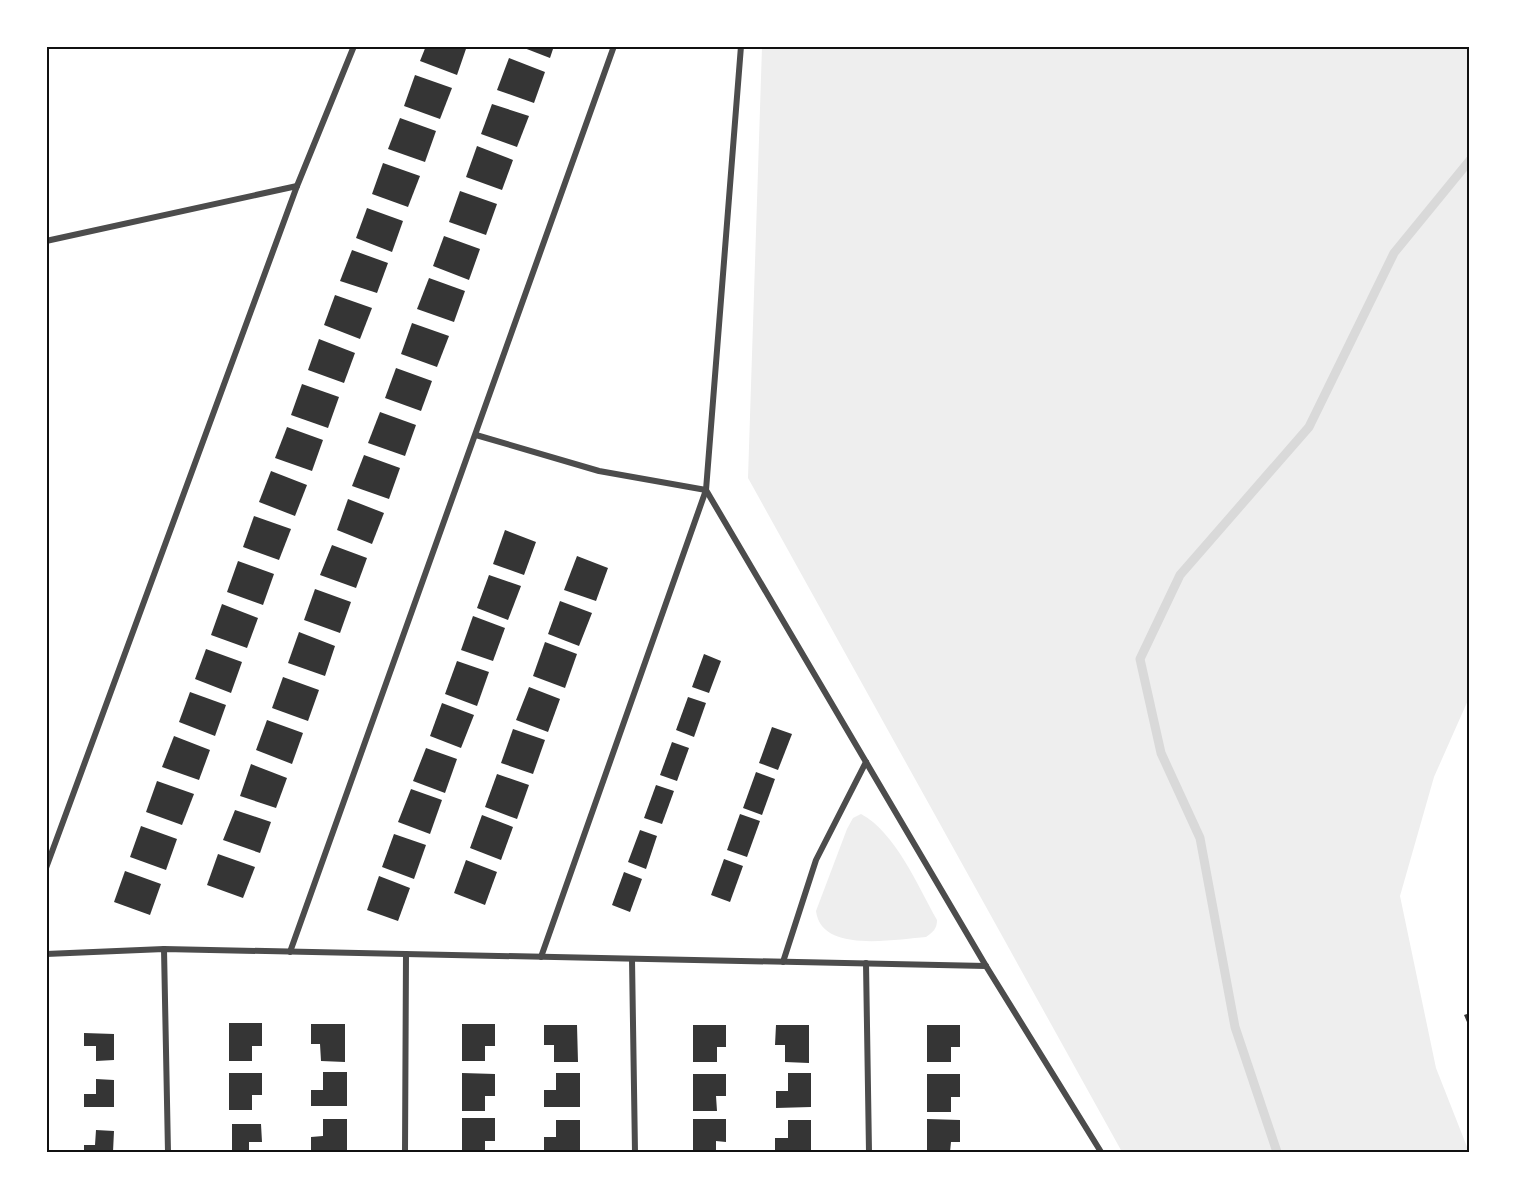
<svg xmlns="http://www.w3.org/2000/svg" width="1516" height="1199" font-family="'Alegreya Sans',sans-serif">
	<rect width="100%" height="100%" fill="#fff"/>
	<g fill="#eee">
		<polygon points="762,47 1469,47 1469,698 1434,777 1400,896 1436,1068 1469,1152 1122,1152 748,478"/>
		<path d="M861,814C895,832 918,886 937,920C937,929 933,932 926,937C896,939 821,954 816,911L847,829L853,818Z"/>
	</g>
	<g fill="none" stroke-linecap="round" stroke-linejoin="round">
		<polyline stroke="#d9d9d9" stroke-width="9" points="1277,1152 1235,1027 1200,838 1161,753 1140,659 1180,575 1309,427 1394,253 1470,160"/>
	</g>
	<g fill="#353535">
		<polygon points="426,46 467,46 457,75 420,61"/>
		<polygon points="519,46 554,46 550,58"/>
		<polygon points="509,58 545,72 534,103 497,90"/>
		<polygon points="415,75 452,88 440,119 404,106"/>
		<polygon points="492,104 529,116 517,147 481,134"/>
		<polygon points="400,118 436,131 425,162 388,149"/>
		<polygon points="477,146 513,160 502,190 466,177"/>
		<polygon points="383,163 420,176 408,207 372,194"/>
		<polygon points="460,191 497,204 486,235 449,222"/>
		<polygon points="367,208 403,221 392,252 356,238"/>
		<polygon points="444,236 480,249 469,280 433,266"/>
		<polygon points="352,250 388,263 377,293 340,281"/>
		<polygon points="429,278 465,291 454,322 417,309"/>
		<polygon points="335,295 372,308 360,339 324,325"/>
		<polygon points="412,323 449,336 437,367 401,354"/>
		<polygon points="319,339 355,353 344,383 308,370"/>
		<polygon points="396,368 432,381 421,411 385,398"/>
		<polygon points="302,384 339,397 328,428 291,415"/>
		<polygon points="380,412 416,425 405,456 368,443"/>
		<polygon points="287,427 323,440 312,471 275,458"/>
		<polygon points="364,455 400,468 389,499 352,486"/>
		<polygon points="271,471 307,485 295,516 259,502"/>
		<polygon points="348,499 384,513 372,544 337,530"/>
		<polygon points="254,516 291,529 279,560 243,547"/>
		<polygon points="505,530 536,542 524,575 493,564"/>
		<polygon points="332,545 367,558 356,588 320,575"/>
		<polygon points="577,556 608,568 596,601 564,590"/>
		<polygon points="238,561 274,574 263,605 227,592"/>
		<polygon points="489,575 521,586 508,620 477,608"/>
		<polygon points="315,589 351,602 340,633 304,620"/>
		<polygon points="560,601 592,613 579,646 548,634"/>
		<polygon points="222,604 258,618 247,648 211,635"/>
		<polygon points="473,616 505,628 493,661 461,650"/>
		<polygon points="299,632 335,646 325,676 288,663"/>
		<polygon points="545,642 577,654 565,688 533,676"/>
		<polygon points="206,649 242,662 231,693 195,679"/>
		<polygon points="704,654 721,661 709,693 692,687"/>
		<polygon points="457,661 489,672 477,706 445,694"/>
		<polygon points="283,677 319,690 308,721 272,708"/>
		<polygon points="529,687 560,699 548,732 516,720"/>
		<polygon points="190,692 226,705 215,736 179,722"/>
		<polygon points="688,697 706,703 694,737 676,730"/>
		<polygon points="442,703 474,715 461,748 430,736"/>
		<polygon points="267,720 303,733 292,764 256,750"/>
		<polygon points="772,727 792,734 778,770 759,763"/>
		<polygon points="513,729 545,740 533,774 501,763"/>
		<polygon points="174,736 210,750 199,780 162,767"/>
		<polygon points="672,742 689,748 677,781 660,775"/>
		<polygon points="426,748 457,759 445,793 413,781"/>
		<polygon points="251,764 287,778 276,808 240,796"/>
		<polygon points="756,772 775,779 762,815 743,808"/>
		<polygon points="497,774 529,785 517,819 485,807"/>
		<polygon points="157,781 194,794 182,825 146,812"/>
		<polygon points="656,785 674,791 662,824 644,818"/>
		<polygon points="411,789 442,800 430,834 398,822"/>
		<polygon points="235,810 271,822 260,853 223,840"/>
		<polygon points="740,814 760,821 747,857 727,850"/>
		<polygon points="482,815 513,827 501,860 470,848"/>
		<polygon points="141,826 177,839 166,870 130,857"/>
		<polygon points="640,830 657,836 646,869 628,862"/>
		<polygon points="394,834 426,845 414,879 382,867"/>
		<polygon points="218,854 255,867 243,898 207,885"/>
		<polygon points="724,859 743,866 730,902 711,895"/>
		<polygon points="466,860 497,872 485,905 454,893"/>
		<polygon points="125,871 161,884 150,915 114,902"/>
		<polygon points="624,872 642,879 630,912 612,905"/>
		<polygon points="379,876 410,888 398,921 367,910"/>
		<polygon points="1470,1013 1470,1029 1464,1015"/>
		<polygon points="229,1023 262,1023 262,1046 252,1046 252,1061 229,1061"/>
		<polygon points="311,1024 345,1024 345,1062 321,1061 320,1044 311,1044"/>
		<polygon points="462,1024 495,1024 495,1046 485,1046 485,1061 462,1061"/>
		<polygon points="544,1025 577,1025 578,1062 554,1062 554,1045 544,1045"/>
		<polygon points="693,1025 726,1025 726,1047 717,1047 717,1062 693,1062"/>
		<polygon points="776,1025 809,1025 809,1063 785,1062 785,1045 775,1045"/>
		<polygon points="927,1025 960,1025 960,1047 951,1047 951,1062 927,1062"/>
		<polygon points="84,1033 114,1034 114,1060 96,1061 96,1046 84,1046"/>
		<polygon points="323,1072 347,1072 347,1106 311,1106 311,1090 323,1090"/>
		<polygon points="229,1073 262,1073 262,1095 252,1095 252,1110 229,1110"/>
		<polygon points="462,1073 495,1074 495,1096 485,1096 485,1111 462,1111"/>
		<polygon points="556,1073 580,1073 580,1107 544,1107 544,1090 556,1090"/>
		<polygon points="788,1073 811,1073 811,1107 776,1108 776,1091 788,1091"/>
		<polygon points="693,1074 726,1074 726,1096 716,1096 717,1111 693,1111"/>
		<polygon points="927,1074 960,1074 960,1097 951,1097 951,1112 927,1112"/>
		<polygon points="96,1079 114,1080 114,1107 84,1107 84,1094 96,1094"/>
		<polygon points="462,1118 495,1118 495,1141 485,1141 485,1152 462,1152"/>
		<polygon points="323,1119 347,1119 347,1152 311,1152 311,1137 323,1136"/>
		<polygon points="693,1119 726,1119 726,1142 716,1141 716,1152 693,1152"/>
		<polygon points="927,1119 960,1120 960,1142 951,1142 950,1152 927,1152"/>
		<polygon points="556,1120 580,1120 580,1152 544,1152 544,1137 556,1137"/>
		<polygon points="788,1120 811,1120 811,1152 775,1152 775,1138 788,1138"/>
		<polygon points="232,1124 261,1124 262,1142 249,1142 249,1152 232,1152"/>
		<polygon points="96,1130 114,1131 113,1152 84,1152 84,1145 95,1145"/>
	</g>
	<g fill="none" stroke-linecap="round" stroke-linejoin="round">
		<g stroke="#4c4c4c" stroke-width="6">
			<polyline points="741,46 706,490 986,966 1101,1152"/>
			<polyline points="46,241 297,186"/>
			<polyline points="476,435 599,471 706,490 541,957"/>
			<polyline points="46,868 297,186 354,46"/>
			<polyline points="164,949 168,1152"/>
			<polyline points="290,952 614,46"/>
			<polyline points="46,954 164,949 986,966"/>
			<polyline points="632,959 635,1152"/>
			<polyline points="783,962 816,860 866,762"/>
			<polyline points="866,963 869,1152"/>
			<polyline points="405,1152 406,954"/>
		</g>
	</g>
	<rect width="1516" height="1199" fill="none" stroke="#ffffff" stroke-width="96"/>
	<rect x="48" y="48" width="1420" height="1103" fill="none" stroke="#111" stroke-width="2"/>
</svg>
